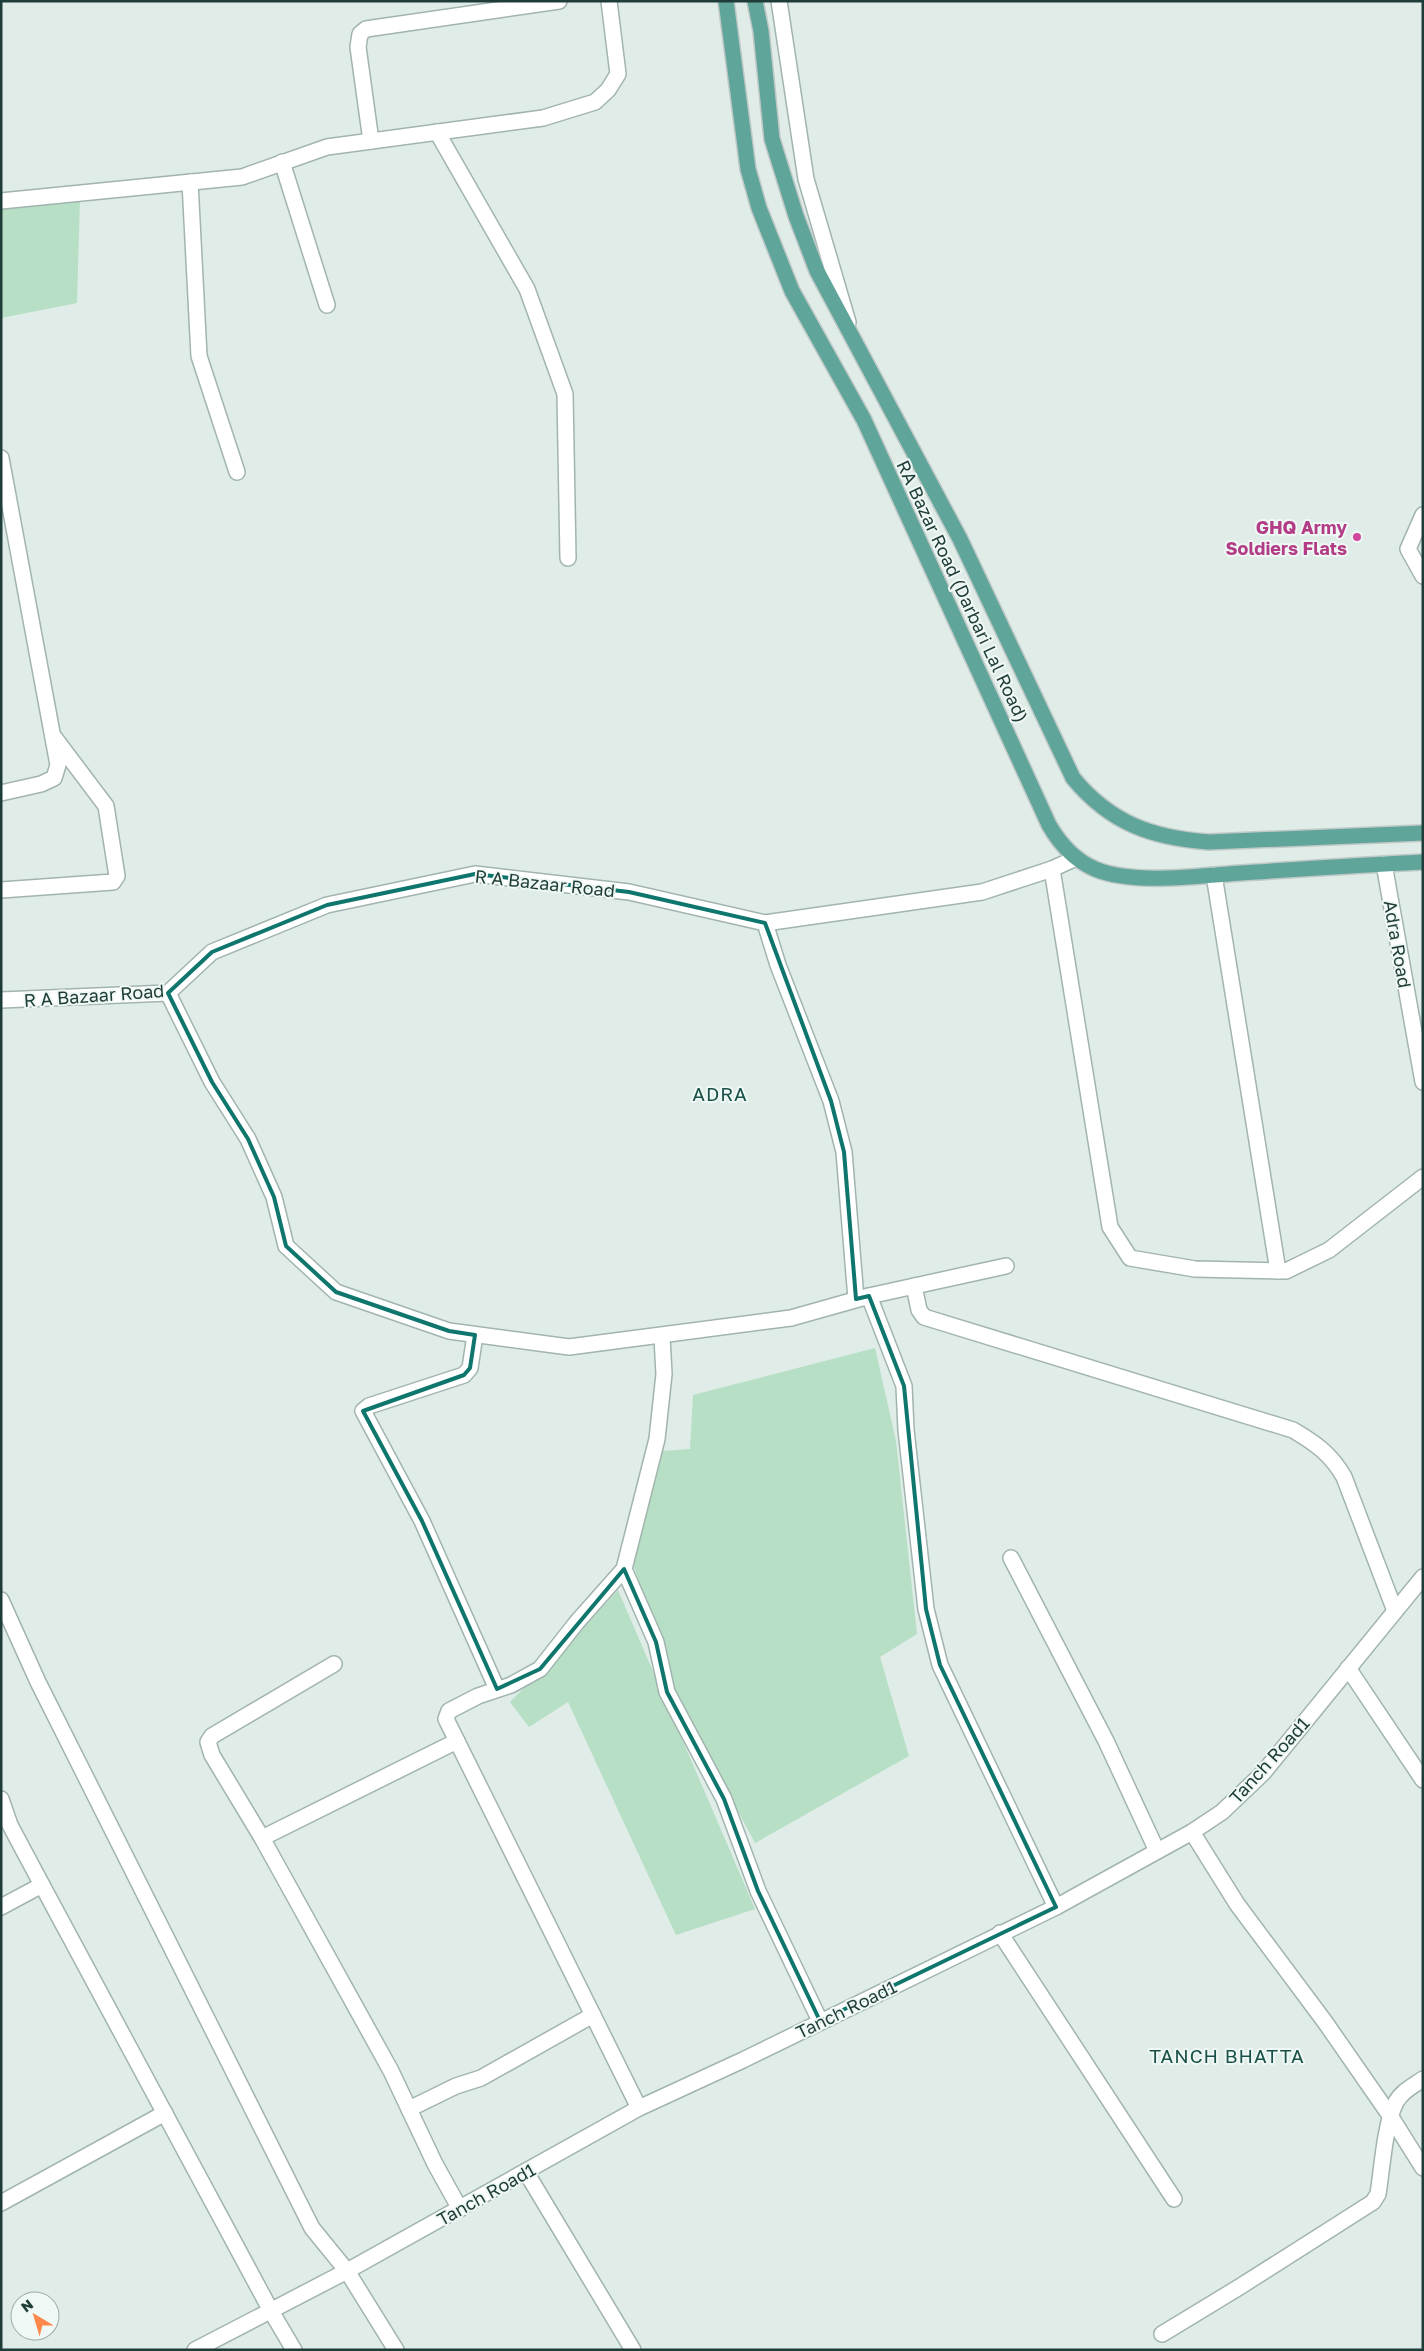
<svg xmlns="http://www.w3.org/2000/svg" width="1424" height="2351" font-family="'Golos Text',sans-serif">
	<rect width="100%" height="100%" fill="#dfece7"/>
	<g fill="#b6dfc5">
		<polygon points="80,199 77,303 1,318 1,208"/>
		<polygon points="875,1348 896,1441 917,1634 880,1657 909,1756 755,1843 673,1689 633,1563 662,1451 690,1449 693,1395"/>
		<polygon points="618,1590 755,1909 676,1935 568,1702 529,1727 510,1702 588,1623"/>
	</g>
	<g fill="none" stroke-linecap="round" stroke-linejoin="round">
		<defs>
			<g id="minor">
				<polyline points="779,1 806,179 848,322"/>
				<polyline points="437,132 527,289 565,394 568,558"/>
				<polyline points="371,141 358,47 360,34 366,29 559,1"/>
				<polyline points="282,162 327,305"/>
				<polyline points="190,182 199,356 237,472"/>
				<polyline points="1,201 242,177 327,147 543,118 595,102 608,90 618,74 609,1"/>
				<polyline points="1,458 58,765 54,778 41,784 1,793"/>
				<polyline points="1423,515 1408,549 1423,576"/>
				<polyline points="1384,864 1423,1082"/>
				<polyline points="1052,869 1110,1227 1130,1258 1195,1269 1286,1271 1329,1250 1423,1177"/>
				<polyline points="1214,875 1278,1271"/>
				<polyline points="1,890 113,882 117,876 106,806 54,737"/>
				<polyline points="765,923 778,965 831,1101 844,1152 856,1299"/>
				<polyline points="168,993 212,1082 248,1139 274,1197 286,1246 336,1292 449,1331 569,1347 791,1318 869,1296 1006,1266"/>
				<polyline points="1,1000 168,993 212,952 327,905 475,874 629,892 765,923 982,892 1052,869 1076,858"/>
				<path d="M914,1286L919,1310L924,1317L1293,1430C1315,1443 1331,1454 1344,1477L1395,1611"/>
				<polyline points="869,1296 904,1386 906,1430 926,1609 940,1665 1056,1907"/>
				<polyline points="475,1335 470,1368 464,1375 369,1406 363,1411 422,1521 497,1689"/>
				<polyline points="662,1337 664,1374 657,1439 624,1569 656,1642 667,1692 724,1799 758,1891 820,2021"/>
				<polyline points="1011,1558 1106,1741 1157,1851"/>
				<polyline points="624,1569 577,1622 540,1669 511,1685 478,1696 449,1711 446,1719 639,2108"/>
				<polyline points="1,1600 38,1682 312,2228 347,2271 396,2350"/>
				<polyline points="334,1664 212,1736 208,1742 212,1755 262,1838 391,2071 435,2164 460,2209"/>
				<polyline points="1348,1668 1423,1780"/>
				<polyline points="1,1799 10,1825 42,1885 271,2311 294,2350"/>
				<polyline points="1192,1832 1237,1904 1325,2022 1391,2117 1423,2168"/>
				<polyline points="262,1838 457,1741"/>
				<polyline points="1,1907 42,1885"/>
				<polyline points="1000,1933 1174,2199"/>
				<polyline points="409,2109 456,2086 481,2078 593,2015"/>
				<polyline points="526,2172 633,2350"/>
				<polyline points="1,2203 165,2113"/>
				<path d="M1162,2334L1241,2286L1373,2202L1378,2194C1382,2169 1385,2123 1396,2102C1402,2091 1413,2086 1423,2079"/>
				<polyline points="195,2350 347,2271 639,2108 743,2060 1056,1907 1192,1832 1222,1812 1263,1773 1423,1577"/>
			</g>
			<g id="major">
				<path d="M726,1L748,169L759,208L792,291L864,420L1049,825C1060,844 1074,860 1095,869C1133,885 1200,876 1241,873C1302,869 1362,865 1423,862"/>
				<path d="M755,1L761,31L772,139L796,216L817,271L960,539L1073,778C1110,823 1152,838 1209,842L1423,833"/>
			</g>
		</defs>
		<use href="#minor" stroke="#a2b4af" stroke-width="18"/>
		<use href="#major" stroke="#c0c9c7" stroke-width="18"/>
		<use href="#minor" stroke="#fff" stroke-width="15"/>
		<use href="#major" stroke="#60a59a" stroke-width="15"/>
	</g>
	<path fill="none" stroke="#0f766e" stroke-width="4" stroke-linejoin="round" d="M475,874L629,892L765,923L831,1101L844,1152L856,1299L869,1296L904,1386L926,1609L940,1665L1056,1907L820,2021L758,1891L724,1799L667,1692L656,1642L624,1569L540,1669L497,1689L422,1521L363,1411L464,1375L470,1368L475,1335L449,1331L336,1292L286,1246L274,1197L248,1139L212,1082L168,993L212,952L327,905Z"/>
	<circle fill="#d1479c" stroke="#f0f8f5" stroke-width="2" cx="1357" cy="537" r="5"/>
	<g text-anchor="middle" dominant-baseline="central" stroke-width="4" stroke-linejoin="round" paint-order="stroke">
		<g font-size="18" font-weight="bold" fill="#b23c85" stroke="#f0f8f5" text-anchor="end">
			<text x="1347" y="527">GHQ Army<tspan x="1347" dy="21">Soldiers Flats</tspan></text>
		</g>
		<g font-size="18" fill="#1f3d38" stroke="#f0f8f5">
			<text transform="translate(963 591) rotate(65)">RA Bazar Road (Darbari Lal Road)</text>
			<text transform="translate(545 883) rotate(6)">R A Bazaar Road</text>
			<text transform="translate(1398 944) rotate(80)">Adra Road</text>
			<text transform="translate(94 995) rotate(-4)">R A Bazaar Road</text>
			<text transform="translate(1269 1760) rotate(-48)">Tanch Road1</text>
			<text transform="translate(846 2009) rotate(-26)">Tanch Road1</text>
			<text transform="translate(486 2194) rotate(-29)">Tanch Road1</text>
		</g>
		<g font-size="19" letter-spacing="1" fill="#195149" stroke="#f0f8f5">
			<text x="720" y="1093">ADRA</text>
			<text x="1227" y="2055">TANCH BHATTA</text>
		</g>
	</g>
	<rect width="1424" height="2351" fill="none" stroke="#1f3d38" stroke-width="5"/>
	<g transform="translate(35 2316) rotate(322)"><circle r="24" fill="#f0f8f5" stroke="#9cada9"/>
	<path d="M0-4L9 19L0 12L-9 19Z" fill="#fe884b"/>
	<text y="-8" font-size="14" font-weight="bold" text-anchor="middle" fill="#1f3d38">N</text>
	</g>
</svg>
